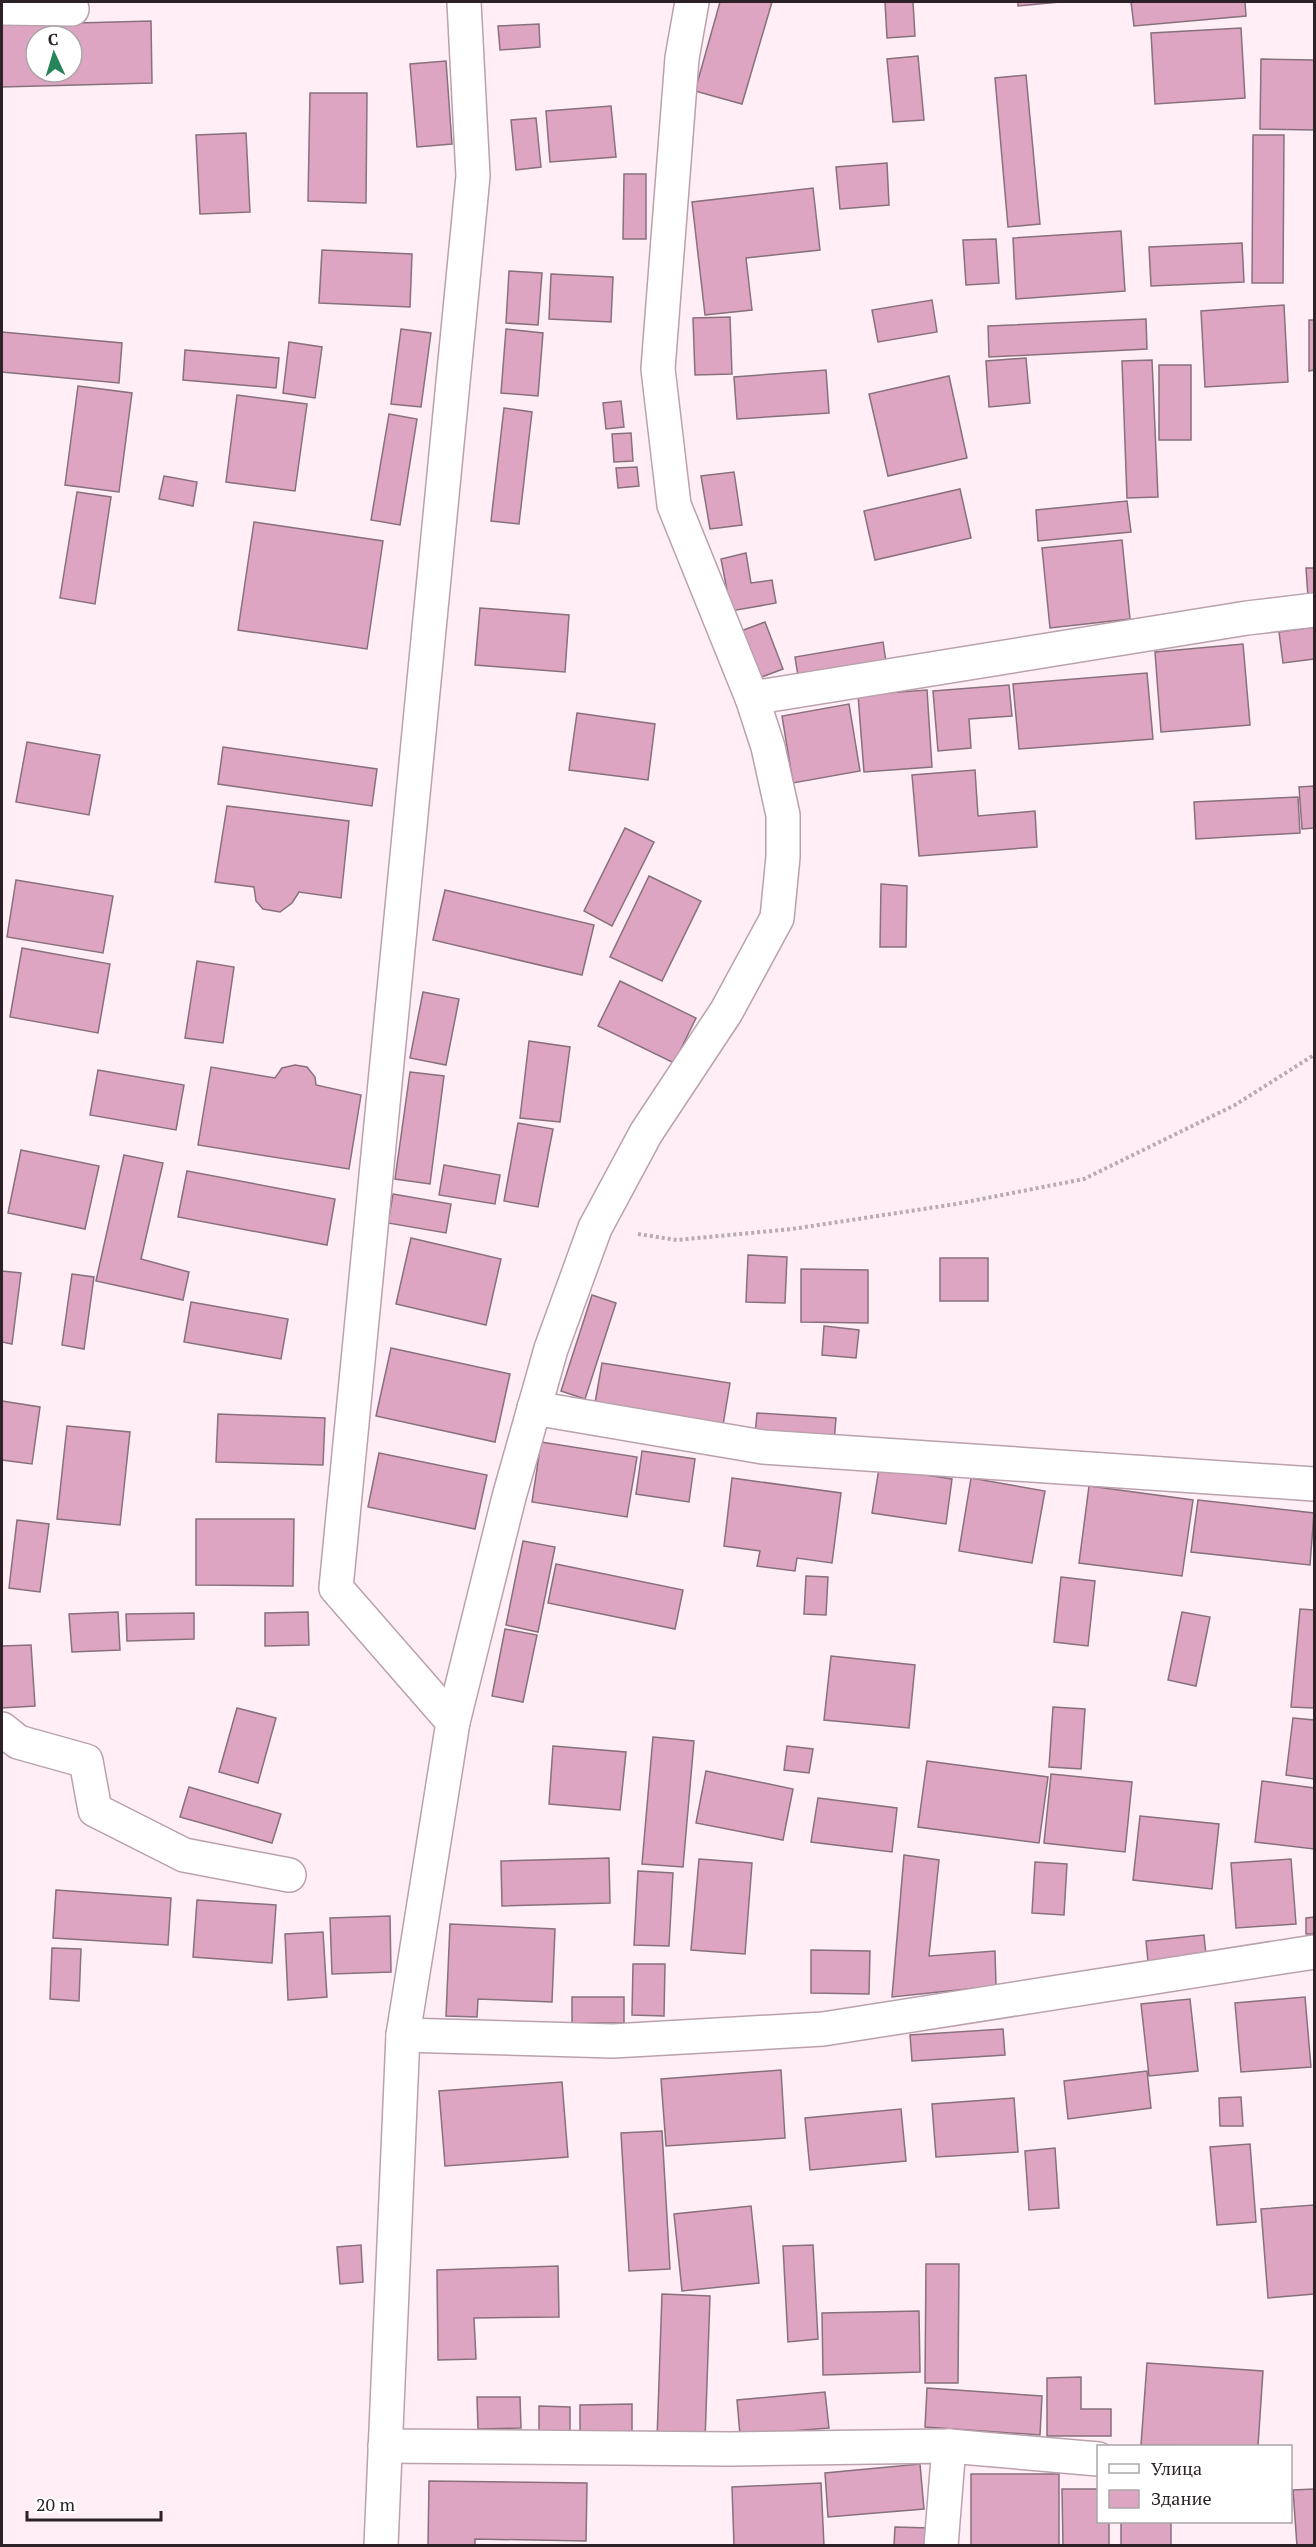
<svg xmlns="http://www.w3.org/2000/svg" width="1316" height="2547" font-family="'PT Serif',serif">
	<rect width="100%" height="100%" fill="#ffeef6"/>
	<g fill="#dea5c2" stroke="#88707c" stroke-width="1.5" fill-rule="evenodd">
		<polygon points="720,2 772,2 742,104 695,91"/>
		<polygon points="885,2 913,2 915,36 887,38"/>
		<polygon points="1018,2 1060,2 1018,6"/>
		<polygon points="1131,2 1245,2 1246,16 1134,26"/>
		<path d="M151,21L152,83L2,87V25ZM36,36H72V72H36Z"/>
		<polygon points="539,24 540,47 500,50 498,26"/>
		<polygon points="1241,28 1245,98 1155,104 1151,33"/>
		<polygon points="918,56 924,120 893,122 887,59"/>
		<polygon points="1261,59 1314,60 1314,130 1260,129"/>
		<polygon points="446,61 452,144 417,147 410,64"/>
		<polygon points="1026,75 1040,224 1008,227 995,78"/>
		<polygon points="310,93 367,93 366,203 308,201"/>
		<polygon points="611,106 616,157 550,162 546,111"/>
		<polygon points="536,118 541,167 516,170 511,120"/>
		<polygon points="246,133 250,212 200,214 196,135"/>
		<polygon points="1253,135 1284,135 1283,283 1252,283"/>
		<polygon points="887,163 889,205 840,209 836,167"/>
		<polygon points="624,174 646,174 646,239 623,239"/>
		<polygon points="813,188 820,250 746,258 752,310 705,315 692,202"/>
		<polygon points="1121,231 1125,291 1016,299 1013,238"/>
		<polygon points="996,239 999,283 966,285 963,240"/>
		<polygon points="1242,243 1244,282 1151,286 1149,247"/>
		<polygon points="322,250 412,254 410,307 319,303"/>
		<polygon points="509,271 542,273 538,325 506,323"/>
		<polygon points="551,274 613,277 611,322 549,319"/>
		<polygon points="932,300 937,332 878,342 872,310"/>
		<polygon points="1284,305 1288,382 1205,387 1201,311"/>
		<polygon points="730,317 732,374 695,375 693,318"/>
		<polygon points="1146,319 1147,349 989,357 988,326"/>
		<polygon points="1309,320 1314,320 1314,370 1309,371"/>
		<polygon points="401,329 431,333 421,407 391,404"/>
		<polygon points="506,329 543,333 538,396 501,393"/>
		<polygon points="2,332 122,343 119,383 2,372"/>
		<polygon points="289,342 322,347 315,398 283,393"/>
		<polygon points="185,350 279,358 276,388 183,380"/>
		<polygon points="1026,358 1030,403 989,407 986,361"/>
		<polygon points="1152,360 1158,497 1127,498 1122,361"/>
		<rect x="1159" y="365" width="32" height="75"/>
		<polygon points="826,370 829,413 737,419 734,377"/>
		<polygon points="949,376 967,458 888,476 869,394"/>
		<polygon points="78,386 132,393 119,492 65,485"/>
		<polygon points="237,395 307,404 295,491 226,482"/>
		<polygon points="621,401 624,427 606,429 603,403"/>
		<polygon points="504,408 532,412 519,524 491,521"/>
		<polygon points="389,414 417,419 400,525 371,520"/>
		<polygon points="631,433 633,461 614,462 612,434"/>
		<polygon points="637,467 639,486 618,488 616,468"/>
		<polygon points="734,472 742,525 710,529 701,476"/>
		<polygon points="164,476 197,482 193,506 159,499"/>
		<polygon points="960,489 971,538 875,560 864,511"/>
		<polygon points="77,492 111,497 95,604 60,598"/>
		<polygon points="1127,501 1131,532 1038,541 1036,510"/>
		<polygon points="254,522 383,541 367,649 238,630"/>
		<polygon points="1122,540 1130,619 1050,628 1042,548"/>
		<polygon points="746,553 751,583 772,580 776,603 731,611 721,559"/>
		<polygon points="1306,568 1314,568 1314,597 1308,597"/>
		<polygon points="480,608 569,615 565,672 475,665"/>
		<polygon points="765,622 783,669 759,678 741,631"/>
		<polygon points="1314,627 1314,659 1283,663 1279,632"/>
		<polygon points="883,642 887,668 799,682 795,657"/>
		<polygon points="1243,644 1250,725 1161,732 1155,652"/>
		<polygon points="1147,673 1153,739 1019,749 1013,684"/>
		<polygon points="1009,685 1012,716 969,719 971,748 938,751 933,691"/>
		<polygon points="927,690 932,767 864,772 858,695"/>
		<polygon points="849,704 860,771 793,783 782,716"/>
		<polygon points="577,713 655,724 648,780 569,770"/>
		<polygon points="27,742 100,755 89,815 16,802"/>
		<polygon points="223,747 377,769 372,806 218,784"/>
		<polygon points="975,770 978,816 1035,811 1037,847 919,856 912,775"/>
		<polygon points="1314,786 1314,828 1302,829 1299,787"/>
		<polygon points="1298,797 1300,833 1196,839 1194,802"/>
		<polygon points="227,806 349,821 341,898 299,892 292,903 280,912 263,909 256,901 254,887 215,882"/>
		<polygon points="625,828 654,842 612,926 584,911"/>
		<polygon points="649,876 701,901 662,981 610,957"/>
		<polygon points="16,880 113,896 103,953 7,937"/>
		<polygon points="881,884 907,886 906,947 880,947"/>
		<polygon points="445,890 594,925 582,975 433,940"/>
		<polygon points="22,948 110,964 98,1033 10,1017"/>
		<polygon points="197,961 234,967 223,1043 185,1038"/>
		<polygon points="620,981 696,1018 674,1063 598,1026"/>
		<polygon points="423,992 459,999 446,1065 410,1058"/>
		<polygon points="529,1041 570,1047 560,1122 520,1118"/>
		<polygon points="295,1065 307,1067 315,1077 316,1085 361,1095 349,1169 198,1145 211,1067 275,1078 282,1068"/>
		<polygon points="98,1070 184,1085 176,1130 90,1115"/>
		<polygon points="410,1072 444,1076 430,1184 395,1179"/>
		<polygon points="518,1123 553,1129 538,1207 504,1201"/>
		<polygon points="21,1150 99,1166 85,1229 8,1213"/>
		<polygon points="124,1155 163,1163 141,1259 189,1272 183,1300 96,1281"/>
		<polygon points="444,1165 500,1175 495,1204 439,1195"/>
		<polygon points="187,1171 335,1199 327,1245 178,1217"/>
		<polygon points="393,1194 451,1204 446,1233 388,1223"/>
		<polygon points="411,1238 501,1259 486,1325 396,1304"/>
		<polygon points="748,1255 787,1257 785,1303 746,1302"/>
		<rect x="940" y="1258" width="48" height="43"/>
		<polygon points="801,1269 868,1270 868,1323 801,1322"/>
		<polygon points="2,1271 21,1273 12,1344 2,1342"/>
		<polygon points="72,1274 94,1277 84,1349 62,1345"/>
		<polygon points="592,1295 616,1303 585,1399 561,1391"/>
		<polygon points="191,1302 288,1319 281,1359 184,1342"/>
		<polygon points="824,1326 859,1330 856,1358 822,1355"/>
		<polygon points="391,1348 510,1374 495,1442 376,1416"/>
		<polygon points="602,1363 730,1383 723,1425 595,1403"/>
		<polygon points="2,1401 40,1407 32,1464 2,1460"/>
		<polygon points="757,1413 836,1418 834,1441 755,1435"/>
		<polygon points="218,1414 325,1418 323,1465 216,1462"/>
		<polygon points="67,1426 130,1432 120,1525 57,1519"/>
		<polygon points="541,1442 637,1457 627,1517 532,1502"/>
		<polygon points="642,1451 695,1459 689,1502 636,1494"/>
		<polygon points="379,1453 487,1475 475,1529 368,1507"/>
		<polygon points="879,1468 952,1479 946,1524 872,1513"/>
		<polygon points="732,1478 841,1493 832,1563 797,1558 795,1571 757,1566 760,1551 724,1546"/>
		<polygon points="971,1478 1045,1491 1032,1563 959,1551"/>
		<polygon points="1089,1486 1193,1500 1182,1576 1079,1563"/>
		<polygon points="1198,1500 1314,1513 1310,1565 1191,1552"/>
		<polygon points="196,1519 294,1519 293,1586 196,1585"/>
		<polygon points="17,1520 49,1524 40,1592 9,1588"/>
		<polygon points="523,1541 555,1547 538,1632 506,1625"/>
		<polygon points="556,1564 683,1590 675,1629 548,1603"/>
		<polygon points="806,1576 828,1577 826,1615 804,1614"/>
		<polygon points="1061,1577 1095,1581 1088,1646 1054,1642"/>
		<polygon points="1300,1609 1314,1610 1314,1708 1291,1707"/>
		<polygon points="118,1612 120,1650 72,1652 69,1614"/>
		<polygon points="308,1612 309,1645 265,1646 265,1613"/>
		<polygon points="1182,1612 1210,1617 1196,1686 1168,1680"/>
		<polygon points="194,1613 194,1639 127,1641 126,1614"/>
		<polygon points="505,1629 537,1635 523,1702 492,1696"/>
		<polygon points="31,1645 35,1706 2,1708 2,1646"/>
		<polygon points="831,1656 915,1665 909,1728 824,1720"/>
		<polygon points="1053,1707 1085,1709 1081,1769 1049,1767"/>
		<polygon points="237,1708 276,1718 258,1783 219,1772"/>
		<polygon points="1293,1718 1314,1720 1314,1779 1286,1775"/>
		<polygon points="653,1737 694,1741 683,1867 642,1864"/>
		<polygon points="553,1746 626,1752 620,1810 549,1804"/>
		<polygon points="787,1746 813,1749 809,1773 784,1770"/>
		<polygon points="927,1761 1048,1777 1039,1843 918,1827"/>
		<polygon points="706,1771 793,1789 783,1840 696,1823"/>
		<polygon points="1051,1774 1132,1782 1125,1852 1044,1843"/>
		<polygon points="1262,1781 1314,1788 1314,1849 1255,1842"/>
		<polygon points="189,1787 281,1814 272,1843 180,1817"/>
		<polygon points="818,1798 897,1808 892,1852 811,1842"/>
		<polygon points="1140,1816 1219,1824 1212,1889 1133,1880"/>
		<polygon points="904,1855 939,1860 929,1956 995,1951 996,1986 892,1997"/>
		<polygon points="609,1858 610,1903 502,1906 501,1861"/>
		<polygon points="699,1859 752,1863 745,1954 691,1950"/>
		<polygon points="1291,1859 1296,1924 1236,1928 1231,1863"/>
		<polygon points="1035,1862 1067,1864 1064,1915 1032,1913"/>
		<polygon points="638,1871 673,1873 669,1946 634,1945"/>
		<polygon points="56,1890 171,1898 168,1945 53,1938"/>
		<polygon points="197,1900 276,1905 272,1963 193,1957"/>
		<polygon points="390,1916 391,1972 332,1974 330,1918"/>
		<polygon points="1314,1917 1314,1934 1306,1934 1306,1918"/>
		<polygon points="450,1924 555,1929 552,2002 478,1999 477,2017 446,2016"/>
		<polygon points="323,1932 327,1997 288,2000 285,1934"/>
		<polygon points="1204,1935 1206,1955 1148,1962 1146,1941"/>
		<polygon points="52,1948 81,1949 79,2001 50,1999"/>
		<polygon points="811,1950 870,1951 869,1994 811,1993"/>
		<polygon points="633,1964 665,1964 664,2016 632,2015"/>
		<rect x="572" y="1997" width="52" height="26"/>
		<polygon points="1305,1997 1311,2067 1241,2072 1235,2003"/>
		<polygon points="1190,1999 1198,2071 1149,2076 1141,2004"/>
		<polygon points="1003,2029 1005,2055 912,2061 910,2035"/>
		<polygon points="781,2070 785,2138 666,2146 661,2079"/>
		<polygon points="1147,2071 1151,2108 1068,2119 1064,2081"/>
		<polygon points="562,2082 568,2157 445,2166 439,2091"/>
		<polygon points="1241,2097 1243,2126 1220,2126 1219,2098"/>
		<polygon points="1014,2098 1018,2152 936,2157 932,2104"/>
		<polygon points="901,2109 906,2161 810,2170 805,2118"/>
		<polygon points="662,2131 670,2269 629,2271 621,2133"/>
		<polygon points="1250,2144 1256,2222 1217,2225 1210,2147"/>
		<polygon points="1055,2148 1059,2208 1029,2210 1025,2151"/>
		<polygon points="1314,2205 1314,2294 1268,2298 1261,2209"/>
		<polygon points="751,2206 759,2283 682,2291 674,2214"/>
		<polygon points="361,2245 363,2282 340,2284 337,2247"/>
		<polygon points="813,2245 818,2339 788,2342 783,2246"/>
		<polygon points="926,2264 959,2264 958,2383 925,2383"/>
		<polygon points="558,2266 559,2317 474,2318 476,2359 438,2360 437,2270"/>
		<polygon points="662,2294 710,2296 705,2441 657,2440"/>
		<polygon points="919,2311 920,2372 823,2375 822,2313"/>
		<polygon points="1147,2363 1263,2371 1258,2446 1141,2445"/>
		<polygon points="1081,2377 1081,2409 1111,2409 1111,2436 1047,2436 1047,2378"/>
		<polygon points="927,2388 1042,2396 1040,2435 925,2427"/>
		<polygon points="825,2392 829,2428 740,2435 737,2400"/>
		<polygon points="477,2397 520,2397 521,2428 478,2429"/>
		<polygon points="632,2404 632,2433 580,2433 580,2405"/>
		<polygon points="539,2406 570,2407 570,2433 539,2433"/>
		<polygon points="920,2464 924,2509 828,2517 825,2473"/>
		<rect x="971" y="2474" width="88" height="72"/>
		<polygon points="429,2481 587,2483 586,2541 475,2539 475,2546 428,2546"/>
		<polygon points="821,2483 824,2546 734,2546 732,2487"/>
		<polygon points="1062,2489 1098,2489 1098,2522 1109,2522 1109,2546 1063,2546"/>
		<polygon points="1314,2489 1314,2546 1297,2546 1293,2490"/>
		<rect x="1121" y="2522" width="50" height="24"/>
		<polygon points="895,2527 930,2528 929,2546 894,2546"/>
	</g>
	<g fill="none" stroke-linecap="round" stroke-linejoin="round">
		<defs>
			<g id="street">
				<polyline points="692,2 682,58 658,369 674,505 752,698 1247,618 1314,610"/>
				<polyline points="2,8 72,9"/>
				<polyline points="534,1408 763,1447 1314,1484"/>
				<polyline points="453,1722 509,1497 551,1349 595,1228 646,1133 726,1012 777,918 783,857 783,815 768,747 752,698"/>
				<polyline points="2,1729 18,1742 86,1761 95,1810 184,1855 289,1875"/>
				<polyline points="403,2035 613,2041 823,2029 1314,1952"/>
				<polyline points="385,2446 729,2449 949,2446 941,2546"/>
				<polyline points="949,2446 1098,2459"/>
			</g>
			<polyline id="secondary" points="381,2546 403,2035 453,1722 336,1588 473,176 464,2"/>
		</defs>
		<use href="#street" stroke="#baa1ad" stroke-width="36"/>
		<use href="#secondary" stroke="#baa1ad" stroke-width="36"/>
		<polyline stroke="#b9abb2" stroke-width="4" stroke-dasharray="3 3" stroke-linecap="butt" points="638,1234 677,1240 792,1229 956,1204 1084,1179 1235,1105 1314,1055"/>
		<use href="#street" stroke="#fff" stroke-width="33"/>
		<use href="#secondary" stroke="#fff" stroke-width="33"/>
	</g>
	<rect width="1316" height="2547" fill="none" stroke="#2b2126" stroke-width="6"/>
	<rect x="1097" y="2445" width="195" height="78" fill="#ffffff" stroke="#aaa6a8" stroke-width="1.5"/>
	<rect x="1109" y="2464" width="30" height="9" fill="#ffffff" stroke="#aaa6a8" stroke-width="1.5"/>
	<text x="1151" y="2475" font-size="18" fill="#2b2126">Улица</text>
	<rect x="1109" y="2490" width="30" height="18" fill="#dea5c2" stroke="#aaa6a8" stroke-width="1.5"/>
	<text x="1151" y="2505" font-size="18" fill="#2b2126">Здание</text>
	<g transform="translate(54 54) rotate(356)"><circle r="28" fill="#ffffff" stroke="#aaa6a8" stroke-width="1.5"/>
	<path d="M0-4.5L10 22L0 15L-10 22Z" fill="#278359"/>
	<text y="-9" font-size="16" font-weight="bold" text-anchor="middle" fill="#2b2126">С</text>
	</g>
	<path d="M27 2511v9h134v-9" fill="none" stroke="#2b2126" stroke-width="3"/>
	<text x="36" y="2511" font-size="18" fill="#2b2126" stroke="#ffffff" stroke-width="4.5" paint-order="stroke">20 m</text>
</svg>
